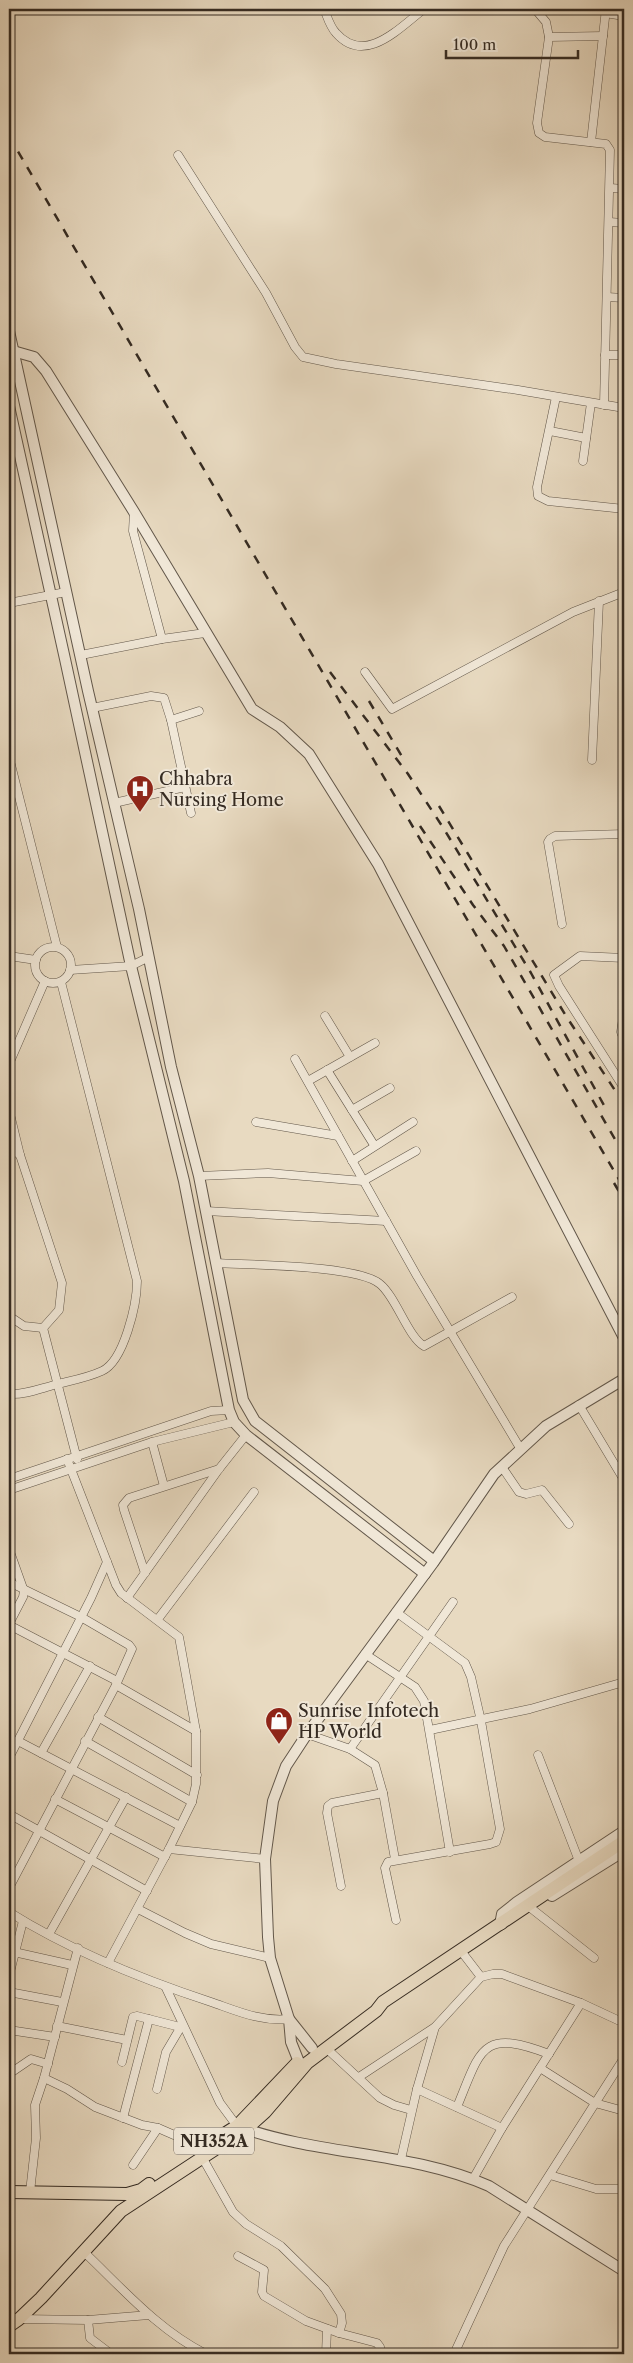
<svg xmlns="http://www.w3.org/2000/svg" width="633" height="2363" font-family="'Libre Caslon Text',serif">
	<rect width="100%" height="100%" fill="#e8dac1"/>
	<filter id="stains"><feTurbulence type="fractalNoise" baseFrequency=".004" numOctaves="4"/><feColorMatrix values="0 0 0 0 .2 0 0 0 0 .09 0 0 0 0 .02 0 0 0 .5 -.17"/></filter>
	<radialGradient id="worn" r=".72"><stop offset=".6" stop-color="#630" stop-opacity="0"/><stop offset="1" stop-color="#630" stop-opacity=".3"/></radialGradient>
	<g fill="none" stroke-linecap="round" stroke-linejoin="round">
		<defs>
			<g id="minor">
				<path d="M324,9C327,16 330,27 336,33C365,66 399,28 424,9"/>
				<polyline points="535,9 546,22 549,37 537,123 539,133 545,137 606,144 610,150 604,405"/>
				<polyline points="605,13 624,16"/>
				<polyline points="549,37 603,36"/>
				<polyline points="591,142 606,9"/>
				<polyline points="178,155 266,293 295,347 303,357 336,364 518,390 624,408"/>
				<polyline points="610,188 624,189"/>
				<polyline points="609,222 624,223"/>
				<polyline points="607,297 624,298"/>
				<polyline points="605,355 624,355"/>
				<polyline points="556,397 537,487 538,496 548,501 624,509"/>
				<polyline points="550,431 586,438"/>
				<polyline points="583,461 591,403"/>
				<polyline points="134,512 133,531 162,639"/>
				<polyline points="9,603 66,592"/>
				<polyline points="81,655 162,639 205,633"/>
				<polyline points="365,672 392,709 573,612 624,592"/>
				<polyline points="92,708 151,696 164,698 171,720 191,813"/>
				<polyline points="171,720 199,711"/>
				<polyline points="9,757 57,947"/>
				<polyline points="592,760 599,601"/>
				<polyline points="114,803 185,787"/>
				<polyline points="562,924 548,842 550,839 555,836 624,834"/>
				<circle cx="53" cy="965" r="18"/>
				<polyline points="9,956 36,960"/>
				<polyline points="624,958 580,956 554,975 559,986 624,1088"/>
				<polyline points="70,970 131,966 147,958"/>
				<polyline points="624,1011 621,1032 624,1040"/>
				<polyline points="325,1016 350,1057"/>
				<polyline points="295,1059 417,1276 520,1448"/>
				<polyline points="9,1064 45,981"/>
				<polyline points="327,1070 374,1145"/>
				<polyline points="308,1081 375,1043"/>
				<polyline points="9,1110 20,1155 62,1283 59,1310 43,1328"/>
				<polyline points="352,1110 390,1088"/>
				<polyline points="256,1122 338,1136"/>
				<polyline points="9,1147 20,1155"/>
				<polyline points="352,1161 413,1122"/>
				<polyline points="199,1176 268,1173 363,1181 416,1151"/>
				<polyline points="206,1211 386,1221"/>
				<path d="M217,1263C250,1265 358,1265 380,1284C396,1297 408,1337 424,1346L512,1297"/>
				<polyline points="9,1316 24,1326 43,1328"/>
				<polyline points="43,1328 77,1459"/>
				<path d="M9,1394C24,1395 39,1389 54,1385C69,1381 87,1378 102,1371C124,1361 137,1304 137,1281L61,982"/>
				<polyline points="579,1405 624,1480"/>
				<polyline points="152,1442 164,1486"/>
				<polyline points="67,1459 116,1585 121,1593 179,1637 196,1731 196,1784 192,1802 169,1849 108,1963"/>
				<polyline points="502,1467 519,1492 526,1494 542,1490 569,1524"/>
				<polyline points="9,1479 211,1411 229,1410"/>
				<polyline points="9,1490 152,1442 234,1422"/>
				<polyline points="9,1549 24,1591 23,1597 9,1624"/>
				<polyline points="145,1573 124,1510 123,1505 129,1498 219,1469"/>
				<polyline points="9,1582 81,1617 129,1645 132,1649 116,1685 9,1888"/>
				<polyline points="127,1598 219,1469 246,1435"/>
				<polyline points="396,1612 465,1663 471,1677 481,1721 500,1829 496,1842 490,1844 388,1862 385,1868 396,1920"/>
				<polyline points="158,1619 254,1492"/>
				<polyline points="9,1625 117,1681"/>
				<polyline points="365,1654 415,1687 424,1701 450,1852"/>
				<polyline points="116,1685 196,1731"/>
				<polyline points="98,1717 197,1775"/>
				<polyline points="430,1730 530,1709 624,1682"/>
				<polyline points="307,1734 350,1749 375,1765 383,1793 395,1859"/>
				<polyline points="18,1741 180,1826"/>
				<polyline points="85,1741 192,1802"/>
				<polyline points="350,1749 453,1602"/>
				<polyline points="41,1753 90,1666"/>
				<polyline points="538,1755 579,1861"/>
				<polyline points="9,1758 91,1598 107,1562"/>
				<polyline points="55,1799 165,1857"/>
				<polyline points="9,1814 147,1891"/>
				<polyline points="169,1849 265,1859"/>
				<polyline points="341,1886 327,1813 328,1806 332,1803 383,1793"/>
				<polyline points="138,1909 185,1933 211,1944 270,1958"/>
				<polyline points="532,1909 594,1958"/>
				<path d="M9,1912C71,1951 141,1979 211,2002C237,2011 261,2022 289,2019"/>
				<polyline points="49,1934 126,1797"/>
				<polyline points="461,1951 481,1977"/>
				<polyline points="14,1952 72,1965"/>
				<polyline points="9,1976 23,1921"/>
				<polyline points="166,1988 220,2103 237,2126"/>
				<polyline points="9,1992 62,2002"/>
				<polyline points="57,2026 127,2040"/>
				<polyline points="9,2030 55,2037"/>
				<polyline points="326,2048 380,2098 394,2105 411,2110"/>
				<polyline points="122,2062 133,2017 137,2016 180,2027"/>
				<polyline points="540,2068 595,2103 624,2111"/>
				<polyline points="9,2074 31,2059 48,2064"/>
				<polyline points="359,2077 435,2027"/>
				<polyline points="44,2078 67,2089 95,2107 142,2125 158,2128 204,2148"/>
				<polyline points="157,2089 166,2052 182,2025"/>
				<polyline points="417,2089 502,2128"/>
				<path d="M457,2107C481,2049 481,2028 549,2054"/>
				<polyline points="123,2118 149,2019"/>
				<polyline points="202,2157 233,2212 246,2224 281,2246 325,2289 341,2314 342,2323 339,2333"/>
				<polyline points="401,2159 417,2089 435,2027 481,1977 493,1974 502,1974 581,2003 624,2023"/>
				<polyline points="133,2165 158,2128"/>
				<polyline points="550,2175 596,2189 624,2189"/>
				<polyline points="473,2179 502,2128 581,2003"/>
				<polyline points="30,2192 36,2138 35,2105 44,2078 78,1948"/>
				<path d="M84,2252C122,2288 158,2330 206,2354"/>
				<polyline points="238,2256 264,2270 262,2292 264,2296 306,2321 339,2333 377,2343 380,2347 381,2354"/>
				<polyline points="19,2319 88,2320 149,2315"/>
				<polyline points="88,2320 90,2338 111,2354"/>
				<polyline points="326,2354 327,2329"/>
				<polyline points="454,2354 504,2246 624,2058"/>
			</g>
			<g id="tertiary">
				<polyline points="9,331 88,691 139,909 171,1067 199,1176 243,1400 255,1421 434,1561"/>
				<polyline points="13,351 34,357 46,371 134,512 252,709 280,727 309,754 378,864 624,1338"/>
				<polyline points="9,406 65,659 131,966 184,1181 229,1410 234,1422 246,1435 425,1574"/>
				<polyline points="552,1896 624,1851"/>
				<polyline points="502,1924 500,1925 502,1914 517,1902 624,1831"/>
				<polyline points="289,2019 312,2048"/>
				<polyline points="299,2062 291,2042 289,2019 270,1958 268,1937 265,1859 273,1801 286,1766 307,1734 433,1563 494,1474 546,1426 624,1379"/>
				<path d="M240,2127C321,2156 409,2151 489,2186L624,2271"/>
			</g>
			<g id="trunk">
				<polyline points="226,2133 237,2126 297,2063"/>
				<polyline points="9,2192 127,2194 141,2190 149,2184"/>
				<polyline points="9,2326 19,2319 41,2298 121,2211 246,2129 265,2112 307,2063 376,2011 383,2002 624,1841"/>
			</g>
		</defs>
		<use href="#minor" stroke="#62574a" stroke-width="9"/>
		<use href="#tertiary" stroke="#62574a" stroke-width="12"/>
		<use href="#trunk" stroke="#352b22" stroke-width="14"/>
		<use href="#minor" stroke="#f0e7d7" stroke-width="8"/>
		<use href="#tertiary" stroke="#f0e7d7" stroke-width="10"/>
		<use href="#trunk" stroke="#e8dac1" stroke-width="12"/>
		<g stroke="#352b22" stroke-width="2.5" stroke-dasharray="9 9" stroke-linecap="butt">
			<polyline points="9,136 624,1188"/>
			<polyline points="330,672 408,774 444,829 531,973 606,1109"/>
			<polyline points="369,701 404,760"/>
			<polyline points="439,806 566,1016 624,1104"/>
			<polyline points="420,826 473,905 504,946 624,1155"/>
			<polyline points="614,1183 624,1200"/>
		</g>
	</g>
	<defs>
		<symbol id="hospital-pin" viewBox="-11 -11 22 30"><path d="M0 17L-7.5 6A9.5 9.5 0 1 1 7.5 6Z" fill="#8f2418" stroke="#f0e7d7"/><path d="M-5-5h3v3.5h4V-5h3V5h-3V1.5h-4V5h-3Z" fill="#fff"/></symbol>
		<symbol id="shop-pin" viewBox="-11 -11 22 30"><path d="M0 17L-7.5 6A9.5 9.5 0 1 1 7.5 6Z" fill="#8f2418" stroke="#f0e7d7"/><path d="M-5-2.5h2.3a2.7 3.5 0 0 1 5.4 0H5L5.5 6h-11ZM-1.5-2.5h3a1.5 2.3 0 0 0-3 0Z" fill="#fff"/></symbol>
	</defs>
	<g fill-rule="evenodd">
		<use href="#hospital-pin" x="124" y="773" width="32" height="43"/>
		<use href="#shop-pin" x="263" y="1705" width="32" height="43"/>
	</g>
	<g text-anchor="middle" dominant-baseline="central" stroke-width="4" stroke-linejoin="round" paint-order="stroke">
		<rect fill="#f0e7d7" stroke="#6d6358" stroke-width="1" x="174" y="2127.5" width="80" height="27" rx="4"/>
		<g font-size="16" font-weight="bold" fill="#352b22">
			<text x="214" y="2141">NH352A</text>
		</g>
		<g font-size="18" fill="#352b22" stroke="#f0e7d7" text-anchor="start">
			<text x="159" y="779">Chhabra<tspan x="159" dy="21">Nursing Home</tspan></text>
			<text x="298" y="1711">Sunrise Infotech<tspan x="298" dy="21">HP World</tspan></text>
		</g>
	</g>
	<rect width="633" height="2363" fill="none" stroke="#e8dac1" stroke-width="30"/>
	<rect x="10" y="10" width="613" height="2343" fill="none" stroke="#352b22" stroke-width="2.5"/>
	<rect x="15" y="15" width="603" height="2333" fill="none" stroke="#352b22"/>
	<path d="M446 50v8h132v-8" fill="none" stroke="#352b22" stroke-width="2.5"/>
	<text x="453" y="50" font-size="15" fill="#352b22" stroke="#f0e7d7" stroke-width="4" paint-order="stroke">100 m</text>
	<rect width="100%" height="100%" filter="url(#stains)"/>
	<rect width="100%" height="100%" fill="url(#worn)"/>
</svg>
